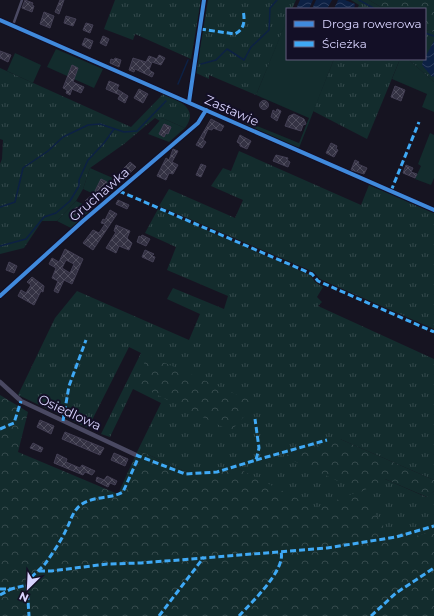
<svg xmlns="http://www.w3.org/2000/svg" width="434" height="616" font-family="Montserrat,sans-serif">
	<defs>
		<pattern id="grass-tufts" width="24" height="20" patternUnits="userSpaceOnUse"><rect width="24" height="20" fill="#132c2d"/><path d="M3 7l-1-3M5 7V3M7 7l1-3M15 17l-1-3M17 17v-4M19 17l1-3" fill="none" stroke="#354a4c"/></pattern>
		<pattern id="forest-crowns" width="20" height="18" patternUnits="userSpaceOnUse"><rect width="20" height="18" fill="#132c2d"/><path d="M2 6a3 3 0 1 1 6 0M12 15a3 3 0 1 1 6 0" fill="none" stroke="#354a4c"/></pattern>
		<pattern id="water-waves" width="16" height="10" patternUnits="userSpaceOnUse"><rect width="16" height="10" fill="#0d2144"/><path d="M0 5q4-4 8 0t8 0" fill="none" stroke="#304060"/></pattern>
		<pattern id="building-cross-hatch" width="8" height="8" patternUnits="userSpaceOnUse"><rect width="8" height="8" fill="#343243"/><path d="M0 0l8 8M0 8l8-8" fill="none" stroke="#514f5f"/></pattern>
	</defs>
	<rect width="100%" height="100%" fill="#161421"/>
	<g fill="url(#grass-tufts)">
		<polygon points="115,0 201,0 191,59 135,34 133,40 104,29"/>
		<polygon points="208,0 296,0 292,9 287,9 287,21 256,95 209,75 209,79 196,73"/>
		<polygon points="351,0 369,0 384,9 357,9 359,5"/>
		<polygon points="425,30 434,32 434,82 408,59 425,59"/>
		<polygon points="334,59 400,59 367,139 313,111"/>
		<path d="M0,68L131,127L164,93C178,100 200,109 185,128L162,118L160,121L155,118L124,144L90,168L83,189L76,201L57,221H42L24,248L0,254V164L2,159L3,140L0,139Z"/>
		<polygon points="239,151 361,205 369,185 434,213 434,329 329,283 320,279 314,272 159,206 169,189 235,218 243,200 211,186 223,168 231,171"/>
		<polygon points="158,209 310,275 315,282 323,287 317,297 322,302 318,306 434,359 434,480 340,439 385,479 426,497 434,491 434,575 237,468 191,474 138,450 161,403 133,389 110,437 101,434 141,353 129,347 88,428 18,395 55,318 77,291 189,340 200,314 167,299 173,288 224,309 228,296 167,270 176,247 145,233"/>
	</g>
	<g fill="url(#forest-crowns)">
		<polygon points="369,0 434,0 434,32 425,30 425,9 384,9"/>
		<polygon points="146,355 147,355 256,403 231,431 139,386"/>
		<polygon points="0,395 28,412 18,452 118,494 138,450 191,474 237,468 316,508 360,491 283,456 340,439 434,480 434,491 427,497 385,479 361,492 394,542 434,531 434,616 0,616"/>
	</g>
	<g fill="#132c2d">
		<polygon points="286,22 287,59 334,59 299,148 244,124 247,122 299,143 309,118 256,95"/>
		<polygon points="56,49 103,69 94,88 47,67"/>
		<polygon points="15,53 41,65 33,83 7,71"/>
		<polygon points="400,59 408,59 434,82 434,112 422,107 427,94 392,79"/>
		<polygon points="162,118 185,128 169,142 148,134"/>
		<polygon points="430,133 434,135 434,178 431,185 415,179 421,166 418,164"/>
		<polygon points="90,168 122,182 104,199 83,189"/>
		<polygon points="76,201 94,209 71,228 57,221"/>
	</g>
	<g fill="url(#water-waves)">
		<polygon points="300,0 313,0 309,9 296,9"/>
		<polygon points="316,0 332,0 327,9 312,9"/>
		<polygon points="338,0 345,0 355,4 354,9 334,9"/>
		<polygon points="434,41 434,76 432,77 422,65 423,61"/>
	</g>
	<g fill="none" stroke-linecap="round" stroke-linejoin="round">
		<g stroke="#0d2144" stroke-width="1.5">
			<polyline points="359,0 375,9"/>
			<polyline points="425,33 434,36"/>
			<polyline points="201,64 216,60 227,49 244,60 251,47 269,30 270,8 277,0"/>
			<polyline points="178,84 188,60"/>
			<polyline points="0,207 15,202 23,168 48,151 63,137 88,125 100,124 124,132 137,131 166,101"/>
			<polyline points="0,246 26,239 44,217 56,213 70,201 79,186 79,180 88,160 104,143 114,129"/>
		</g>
	</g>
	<g fill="url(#building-cross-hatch)" stroke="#433f54" fill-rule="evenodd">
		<polygon points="25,0 33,3 32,5 34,6 32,12 22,8"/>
		<polygon points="60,0 64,0 59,14 55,12"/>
		<polygon points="44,12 54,16 50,28 40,24"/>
		<polygon points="66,16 76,19 73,26 64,23"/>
		<polygon points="86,23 93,25 90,33 83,30"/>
		<polygon points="103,36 109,39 106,46 100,43"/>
		<polygon points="85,38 93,41 90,49 82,45"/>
		<polygon points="0,51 11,55 8,62 0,58"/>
		<polygon points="159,55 165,58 161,65 152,62 149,70 154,73 152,77 135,69 134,72 129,70 133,58 146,62 149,56 157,59"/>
		<polygon points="115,58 121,60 119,67 110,63 111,59 114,60"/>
		<polygon points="72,65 78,68 73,82 84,87 81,93 72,89 70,95 66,93 67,90 63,88"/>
		<polygon points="109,81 119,85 117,89 128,96 125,103 118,99 120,95 106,89"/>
		<polygon points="395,86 405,90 401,101 391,97"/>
		<polygon points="139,89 148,94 143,103 134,98"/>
		<circle cx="264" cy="105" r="4.5"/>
		<polygon points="277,109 281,111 277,121 271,117 273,110 276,112"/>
		<polygon points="294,114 304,119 306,124 303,125 301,131 285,126 289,116"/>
		<polygon points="211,119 224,126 221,131 213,128 212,130 208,129 203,140 206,142 202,148 196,145"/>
		<polygon points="164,124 171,127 168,134 166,133 164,137 159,134"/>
		<polygon points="240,135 251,141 247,149 240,146 240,144 237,142"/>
		<polygon points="331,143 337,146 336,149 338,150 334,157 326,153"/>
		<polygon points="173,149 178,151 172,162 178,165 173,174 169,173 166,180 157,176 166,158 169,160"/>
		<polygon points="276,155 288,158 287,160 290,162 288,167 273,161"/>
		<polygon points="355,160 359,162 358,164 367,168 364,174 351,170"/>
		<polygon points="130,162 136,167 122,181 117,175"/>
		<polygon points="201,164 206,166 201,177 196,175"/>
		<polygon points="406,165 413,168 411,172 417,174 415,178 403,173"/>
		<polygon points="101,179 107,182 101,194 95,191"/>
		<polygon points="91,196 97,201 91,206 85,201"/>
		<polygon points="118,200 129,205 127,209 116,204"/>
		<polygon points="77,207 85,214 82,217 78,212 74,215 71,212"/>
		<polygon points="110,210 117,214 93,250 83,243 93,230 99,233 105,224 101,223 103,219 105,220"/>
		<polygon points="116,225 130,231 127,238 132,243 129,250 119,246 116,253 106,248 116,232 114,231"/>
		<polygon points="142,235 150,239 146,246 137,242 139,236 141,237"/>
		<path d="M65,249L83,259L72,284L64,280L58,293L54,291L58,281L52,278L56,268L49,264L52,258L59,262ZM66,260L74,264L70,273L62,268Z"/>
		<polygon points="145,250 154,254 152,256 155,257 153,262 142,257"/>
		<polygon points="9,262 17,266 14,273 6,270"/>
		<polygon points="32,277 44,286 43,292 41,291 34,305 18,296 21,290 26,293 31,285 27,282"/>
		<polygon points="40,420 54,426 51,434 37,427"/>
		<polygon points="65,432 104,448 100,455 62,439"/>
		<polygon points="33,443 43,448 41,452 30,448"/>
		<polygon points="114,453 128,459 125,466 111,460"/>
		<polygon points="57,454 67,459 66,462 80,468 82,465 95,471 92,475 85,472 83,475 54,463"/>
		<polygon points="107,476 117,481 115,485 110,483 108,487 96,481 97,477 104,480"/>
	</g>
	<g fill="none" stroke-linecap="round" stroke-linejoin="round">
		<polyline stroke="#4a4962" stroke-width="2.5" points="13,25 22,0"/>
		<g stroke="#4a4962" stroke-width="4.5">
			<polyline points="0,20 434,210"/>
			<polyline points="189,102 204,0"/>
			<polyline points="0,296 83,221 198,123 206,110"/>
			<polyline points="0,382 21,401 136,455"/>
		</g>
		<g stroke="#3fa9f5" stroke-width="3" stroke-dasharray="6 3" stroke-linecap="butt">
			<path d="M200,29L235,34C245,29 245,20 243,10"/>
			<polyline points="119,191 312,274 318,281 434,332"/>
			<polyline points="391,191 419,122"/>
			<polyline points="63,421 69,386 86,340"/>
			<polyline points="0,429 14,423 21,401"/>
			<polyline points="136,455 185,474 217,472 256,460 259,448 255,419"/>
			<polyline points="256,460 327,440"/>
			<polyline points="39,571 51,571 107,564 141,563 327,548 396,537 434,526"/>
			<polyline points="27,585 29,616"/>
			<path d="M0,589H11L27,585C30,576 39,571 45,564C52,554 61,541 66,530C71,521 72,511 82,504C94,496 111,499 123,492L139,456"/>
			<polyline points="0,595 11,589"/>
			<polyline points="159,616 204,557"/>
			<path d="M239,616C251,603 286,570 281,552"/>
			<polyline points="371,616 396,593 434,568"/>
		</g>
		<defs>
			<g id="cycleway">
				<polyline points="0,20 434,210"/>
				<polyline points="189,102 204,0"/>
				<polyline points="0,296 83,221 198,123 206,110"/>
			</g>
		</defs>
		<use href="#cycleway" stroke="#130f26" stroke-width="6"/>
		<use href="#cycleway" stroke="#408adc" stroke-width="4"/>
	</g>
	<g text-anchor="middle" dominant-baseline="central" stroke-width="4" stroke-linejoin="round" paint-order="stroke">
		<g font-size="13" fill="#d9d4ff" stroke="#130f26">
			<text transform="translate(232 110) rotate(24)">Zastawie</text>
			<text transform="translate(99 194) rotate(-41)">Gruchawka</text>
			<text transform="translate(70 412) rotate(25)">Osiedlowa</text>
		</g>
	</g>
	<rect x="286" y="8" width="140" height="52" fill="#130f26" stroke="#625e7d"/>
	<rect x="294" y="21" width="20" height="6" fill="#408adc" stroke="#625e7d"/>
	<text x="322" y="28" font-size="12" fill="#d9d4ff">Droga rowerowa</text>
	<rect x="294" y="41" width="20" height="6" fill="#3fa9f5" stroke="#625e7d"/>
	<text x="322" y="48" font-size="12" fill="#d9d4ff">Ścieżka</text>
	<g transform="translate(28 588) rotate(204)" stroke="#130f26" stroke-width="3" paint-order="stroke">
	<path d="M0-3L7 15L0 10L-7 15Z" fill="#d9d4ff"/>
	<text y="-6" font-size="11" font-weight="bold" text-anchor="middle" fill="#d9d4ff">N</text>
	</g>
</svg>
